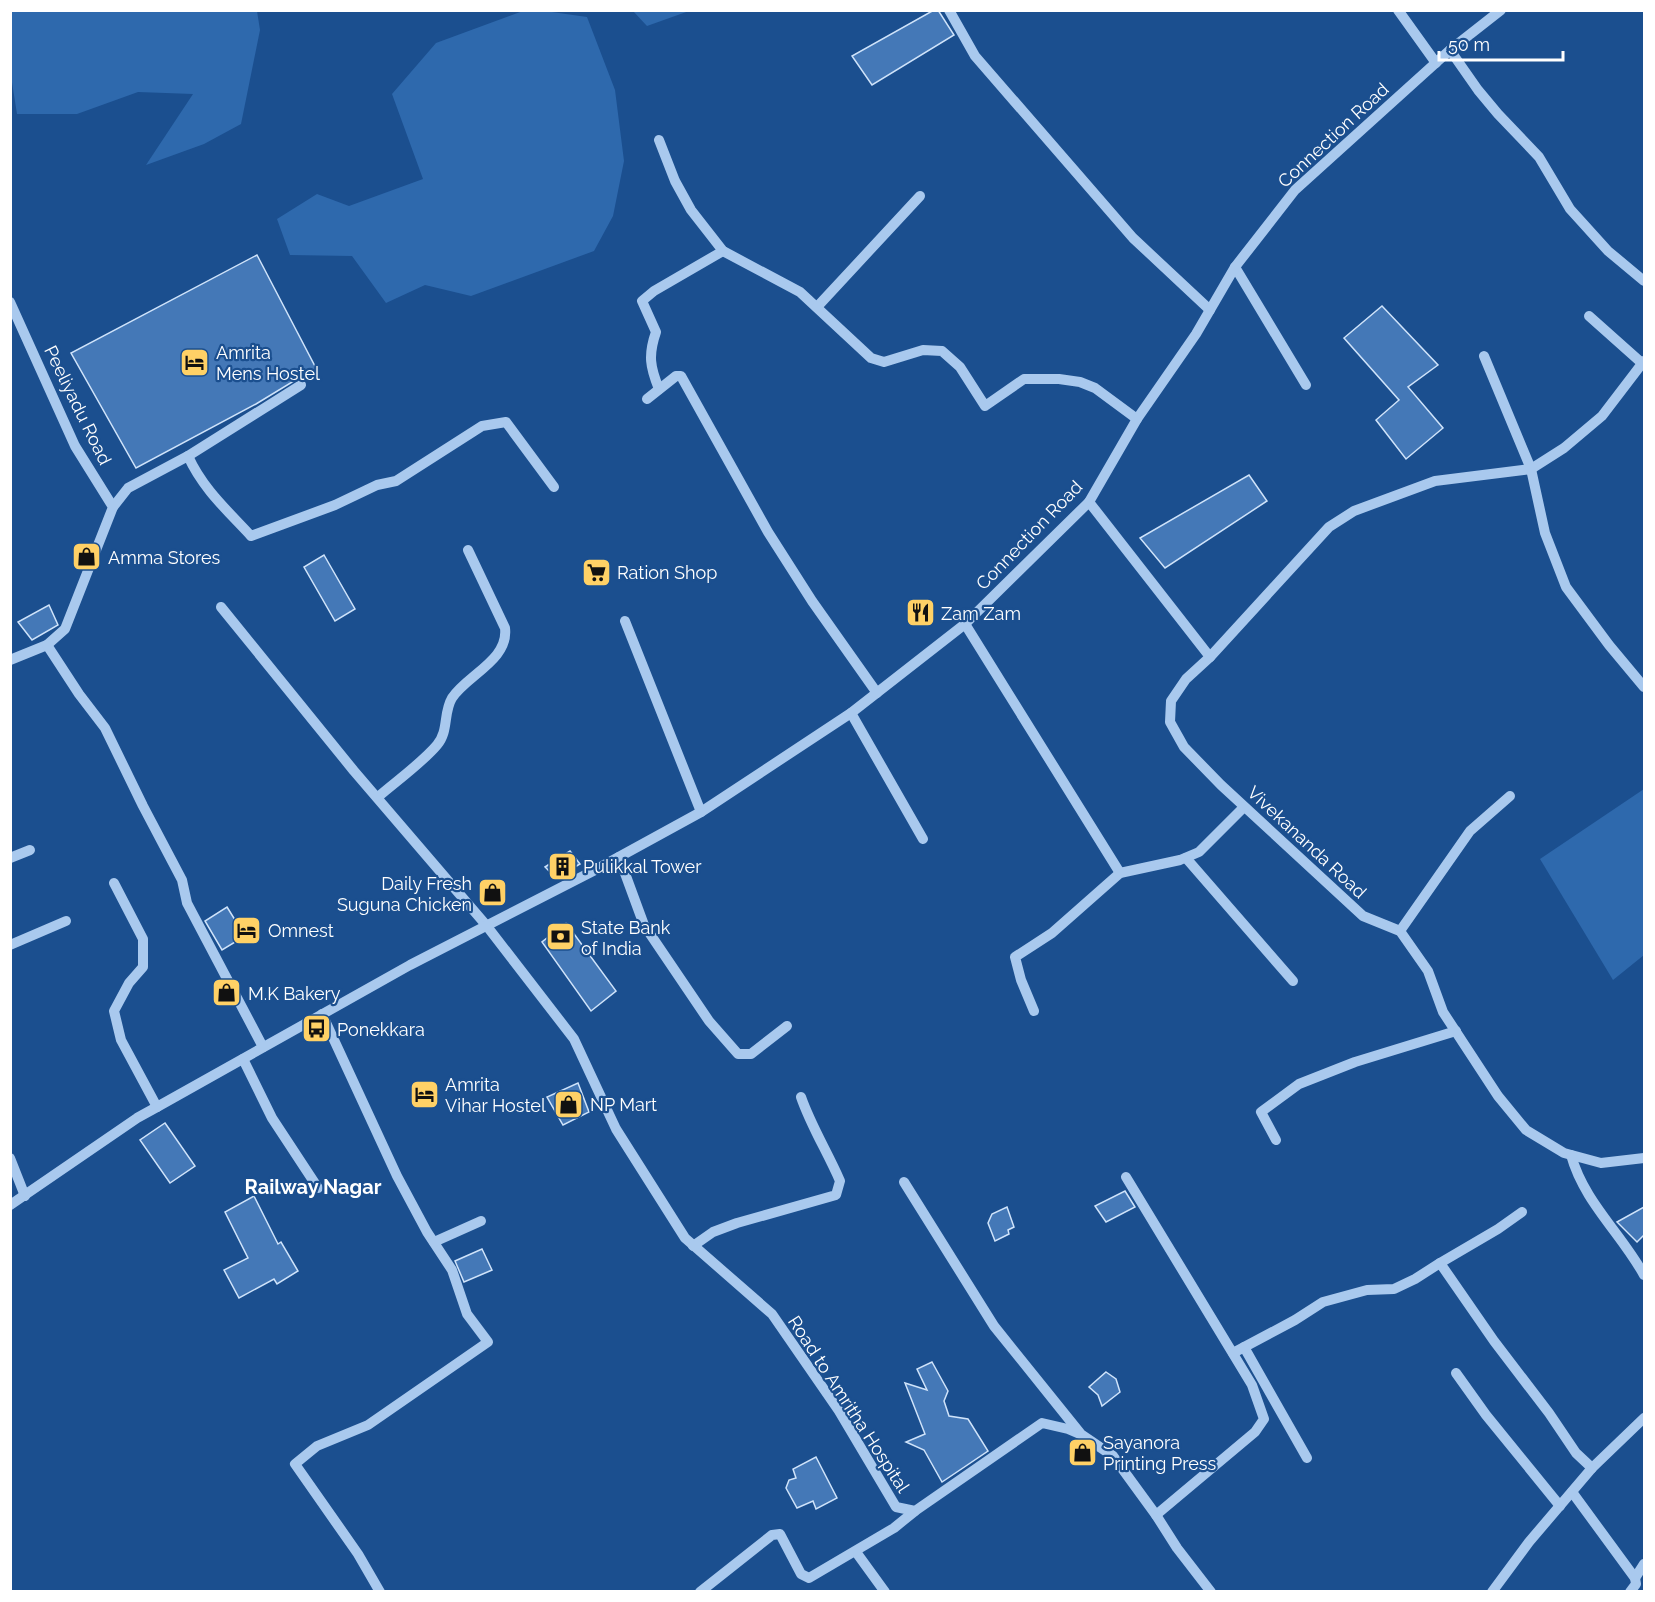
<svg xmlns="http://www.w3.org/2000/svg" width="1655" height="1602" font-family="Raleway,sans-serif">
	<rect width="100%" height="100%" fill="#1b4f8f"/>
	<g fill="#2e69ad">
		<polygon points="10,11 257,11 260,30 241,124 204,144 146,165 193,94 138,92 77,114 17,114 11,76"/>
		<polygon points="523,11 545,11 587,17 615,90 624,161 613,216 594,251 471,296 425,285 386,303 352,256 290,255 277,219 317,194 349,206 423,179 392,94 436,43"/>
		<polygon points="633,11 689,11 647,26"/>
		<polygon points="1644,789 1644,955 1613,980 1540,859"/>
	</g>
	<g fill="#4478b7" stroke="#cfe3fa" stroke-width="1.5">
		<polygon points="934,10 938,10 954,35 872,85 852,56"/>
		<polygon points="257,255 318,372 305,379 297,379 256,404 136,468 71,353"/>
		<polygon points="1382,306 1438,365 1408,387 1443,428 1406,459 1376,420 1399,400 1344,338"/>
		<polygon points="1249,475 1267,501 1165,568 1140,538"/>
		<polygon points="324,555 355,609 335,621 304,567"/>
		<polygon points="49,605 58,625 32,640 18,622"/>
		<polygon points="570,851 580,864 556,878 545,867"/>
		<polygon points="227,907 245,936 222,950 205,921"/>
		<polygon points="566,923 616,991 591,1011 542,942"/>
		<polygon points="578,1083 589,1112 563,1125 547,1097"/>
		<polygon points="165,1123 195,1166 170,1183 140,1140"/>
		<polygon points="1125,1191 1135,1207 1106,1222 1095,1206"/>
		<polygon points="254,1196 278,1244 281,1242 298,1271 277,1284 274,1279 239,1298 224,1270 248,1258 225,1212"/>
		<polygon points="1007,1207 1014,1227 1008,1230 1009,1234 995,1241 988,1223 992,1214"/>
		<polygon points="1644,1207 1644,1235 1637,1242 1617,1222"/>
		<polygon points="482,1249 492,1270 464,1282 455,1261"/>
		<polygon points="932,1362 948,1391 944,1401 949,1416 968,1419 988,1451 942,1482 924,1450 906,1442 925,1434 905,1383 927,1390 917,1369"/>
		<polygon points="1106,1372 1116,1379 1120,1392 1102,1406 1098,1395 1089,1387"/>
		<polygon points="816,1457 837,1498 816,1509 813,1501 797,1508 786,1488 789,1480 796,1478 793,1469"/>
	</g>
	<g fill="none" stroke-linecap="round" stroke-linejoin="round">
		<g stroke="#a9c9ee" stroke-width="10">
			<polyline points="949,10 975,56 1133,238 1210,310"/>
			<polyline points="1398,10 1436,63"/>
			<polyline points="1450,50 1478,90 1498,114 1539,157 1570,209 1608,251 1644,281"/>
			<polyline points="659,140 675,181 691,210 723,251 800,292 871,358 884,362 923,350 942,351 960,367 985,406 1024,379 1059,379 1080,382 1095,388 1137,419"/>
			<polyline points="1235,267 1306,385"/>
			<polyline points="10,302 75,446 113,507 65,629 47,645 10,660"/>
			<polyline points="817,307 920,196"/>
			<polyline points="1589,316 1644,365"/>
			<polyline points="1484,356 1531,469 1545,533 1566,587 1609,645 1644,687"/>
			<path d="M659,389C650,367 648,355 656,332L642,301L654,291L723,251"/>
			<polyline points="647,399 676,376 681,376 768,532 812,601 877,693"/>
			<polyline points="188,456 301,385"/>
			<polyline points="1089,502 1210,657 1186,679 1171,701 1170,722 1184,747 1221,785 1363,916 1400,931 1428,971 1443,1012 1498,1096 1526,1130 1564,1153 1601,1163 1644,1158"/>
			<path d="M113,507L128,488L188,456C203,489 227,510 251,536L335,505L377,485L396,481L482,426L506,422L554,487"/>
			<polyline points="221,607 354,771 486,925 574,1039 616,1129 685,1238 772,1314 839,1411 896,1507 915,1511 1042,1423 1068,1429 1082,1435 1113,1456 1156,1515 1177,1548 1211,1592"/>
			<polyline points="625,621 701,812"/>
			<polyline points="965,624 1120,873"/>
			<polyline points="47,645 79,694 105,728 143,806 182,880 187,903 263,1047"/>
			<polyline points="1210,657 1329,527 1354,511 1435,481 1531,469 1564,448 1602,416 1644,361"/>
			<polyline points="851,713 923,839"/>
			<path d="M378,797C395,782 422,763 437,745C449,731 443,713 452,698C467,675 509,660 505,628L468,550"/>
			<polyline points="619,857 644,925 709,1021 738,1054 751,1054 787,1026"/>
			<polyline points="10,858 30,850"/>
			<polyline points="1186,858 1293,981"/>
			<polyline points="114,883 143,939 143,967 129,983 114,1011 121,1040 157,1107"/>
			<polyline points="1400,931 1470,831 1510,796"/>
			<polyline points="10,945 66,921"/>
			<polyline points="1034,1011 1021,980 1015,957 1052,933 1120,873 1180,860 1199,852 1244,807"/>
			<polyline points="322,1014 397,1176 427,1232 452,1270 467,1314 488,1342 368,1425 317,1446 295,1464 358,1554 380,1592"/>
			<polyline points="243,1059 272,1118 318,1188"/>
			<polyline points="1276,1140 1261,1112 1299,1084 1355,1062 1456,1031"/>
			<path d="M1571,1155C1584,1202 1621,1233 1644,1275"/>
			<polyline points="10,1158 25,1196"/>
			<polyline points="1126,1177 1252,1385 1264,1419 1255,1432 1156,1515"/>
			<polyline points="904,1182 994,1326 1080,1433"/>
			<polyline points="10,1205 137,1118 157,1107 410,965 597,869 701,812 851,713 965,624 1089,502 1137,419 1196,334 1235,267 1295,190 1450,50 1501,10"/>
			<polyline points="1522,1212 1498,1229 1440,1263 1494,1341 1549,1413 1576,1453 1592,1468"/>
			<polyline points="434,1242 481,1221"/>
			<path d="M693,1246L713,1232L737,1223L836,1195L840,1181C828,1153 811,1126 801,1097"/>
			<polyline points="1244,1347 1307,1458"/>
			<polyline points="1233,1353 1295,1320 1323,1302 1367,1290 1394,1289 1415,1279 1440,1263"/>
			<polyline points="1456,1373 1486,1415 1560,1506"/>
			<polyline points="1572,1492 1635,1578 1636,1584 1630,1592"/>
			<polyline points="856,1552 885,1592"/>
			<polyline points="1635,1578 1644,1564"/>
			<polyline points="700,1592 772,1535 780,1534 801,1574 809,1578 894,1528 915,1511"/>
			<polyline points="1492,1592 1529,1542 1592,1468 1644,1418"/>
		</g>
	</g>
	<defs>
		<symbol id="hotel-square" viewBox="-11 -11 22 22"><rect x="-9" y="-9" width="18" height="18" rx="4" fill="#ffd166" stroke="#1b4f8f"/><path d="M-6-4.5h1.5V1H6V5H4.5V3h-9V5H-6ZM-4 0a1.8 1.8 0 1 1 3.6 0ZM.5 0V-2.5h3Q6-2.5 6 0Z" fill="#111"/></symbol>
		<symbol id="shop-square" viewBox="-11 -11 22 22"><rect x="-9" y="-9" width="18" height="18" rx="4" fill="#ffd166" stroke="#1b4f8f"/><path d="M-5-2.5h2.3a2.7 3.5 0 0 1 5.4 0H5L5.5 6h-11ZM-1.5-2.5h3a1.5 2.3 0 0 0-3 0Z" fill="#111"/></symbol>
		<symbol id="supermarket-square" viewBox="-11 -11 22 22"><rect x="-9" y="-9" width="18" height="18" rx="4" fill="#ffd166" stroke="#1b4f8f"/><path d="M-6-5.5h2.5l.6 2H6L4.5 2H-2.5L-4.4-4H-6ZM-1.5 3.2a1.3 1.3 0 1 0 .1 0ZM3 3.2a1.3 1.3 0 1 0 .1 0Z" fill="#111"/></symbol>
		<symbol id="restaurant-square" viewBox="-11 -11 22 22"><rect x="-9" y="-9" width="18" height="18" rx="4" fill="#ffd166" stroke="#1b4f8f"/><path d="M-5-6h1v4h1v-4h1v4h1v-4h1v5L-1.5 .5V6h-2V.5L-5-1ZM5-6V6H3V1.5H1.5Q1.5-4 5-6Z" fill="#111"/></symbol>
		<symbol id="building-square" viewBox="-11 -11 22 22"><rect x="-9" y="-9" width="18" height="18" rx="4" fill="#ffd166" stroke="#1b4f8f"/><path d="M-4-6H4V6H1V3H-1V6H-4ZM-2.5-4.3h1.7v1.8h-1.7ZM.8-4.3h1.7v1.8H.8ZM-2.5-1h1.7V.8h-1.7ZM.8-1h1.7V.8H.8Z" fill="#111"/></symbol>
		<symbol id="bank-square" viewBox="-11 -11 22 22"><rect x="-9" y="-9" width="18" height="18" rx="4" fill="#ffd166" stroke="#1b4f8f"/><path d="M-6-4H6V4H-6ZM0-2.3a2.3 2.3 0 1 0 0 4.6a2.3 2.3 0 1 0 0-4.6Z" fill="#111"/></symbol>
		<symbol id="bus-square" viewBox="-11 -11 22 22"><rect x="-9" y="-9" width="18" height="18" rx="4" fill="#ffd166" stroke="#1b4f8f"/><path d="M-5-6H5V4H4V6H2V4H-2V6H-4V4H-5ZM-3.5-4V0h7V-4ZM-3.5 1.2v1.5H-2V1.2ZM2 1.2v1.5H3.5V1.2Z" fill="#111"/></symbol>
	</defs>
	<g fill-rule="evenodd">
		<use href="#hotel-square" x="178" y="346" width="33" height="33"/>
		<use href="#shop-square" x="70" y="540" width="33" height="33"/>
		<use href="#supermarket-square" x="580" y="556" width="33" height="33"/>
		<use href="#restaurant-square" x="904" y="596" width="33" height="33"/>
		<use href="#building-square" x="546" y="850" width="33" height="33"/>
		<use href="#shop-square" x="476" y="876" width="33" height="33"/>
		<use href="#hotel-square" x="230" y="914" width="33" height="33"/>
		<use href="#bank-square" x="544" y="920" width="33" height="33"/>
		<use href="#shop-square" x="210" y="976" width="33" height="33"/>
		<use href="#bus-square" x="300" y="1012" width="33" height="33"/>
		<use href="#hotel-square" x="408" y="1078" width="33" height="33"/>
		<use href="#shop-square" x="552" y="1088" width="33" height="33"/>
		<use href="#shop-square" x="1066" y="1436" width="33" height="33"/>
	</g>
	<g text-anchor="middle" dominant-baseline="central" stroke-width="4.5" stroke-linejoin="round" paint-order="stroke">
		<g font-size="18" fill="#fff" stroke="#1b4f8f">
			<text transform="translate(1333 135) rotate(-43)">Connection Road</text>
			<text transform="translate(78 405) rotate(64)">Peeliyadu Road</text>
			<text transform="translate(1029 535) rotate(-46)">Connection Road</text>
			<text transform="translate(1307 842) rotate(43)">Vivekananda Road</text>
			<text transform="translate(849 1404) rotate(57)">Road to Amritha Hospital</text>
		</g>
		<g font-size="18" fill="#fff" stroke="#1b4f8f" text-anchor="start">
			<text x="216" y="352">Amrita<tspan x="216" dy="21">Mens Hostel</tspan></text>
			<text x="108" y="557">Amma Stores</text>
			<text x="617" y="572">Ration Shop</text>
			<text x="941" y="613">Zam Zam</text>
			<text x="583" y="866">Pulikkal Tower</text>
			<text x="472" y="883" text-anchor="end">Daily Fresh<tspan x="472" dy="21">Suguna Chicken</tspan></text>
			<text x="581" y="927">State Bank<tspan x="581" dy="21">of India</tspan></text>
			<text x="268" y="930">Omnest</text>
			<text x="248" y="993">M.K Bakery</text>
			<text x="337" y="1029">Ponekkara</text>
			<text x="445" y="1084">Amrita<tspan x="445" dy="21">Vihar Hostel</tspan></text>
			<text x="590" y="1104">NP Mart</text>
			<text x="1103" y="1442">Sayanora<tspan x="1103" dy="21">Printing Press</tspan></text>
		</g>
		<g font-size="20" font-weight="bold" fill="#fff" stroke="#1b4f8f">
			<text x="313" y="1187">Railway Nagar</text>
		</g>
	</g>
	<rect width="1655" height="1602" fill="none" stroke="#ffffff" stroke-width="24"/>
	<path d="M1439 51v9h124v-9" fill="none" stroke="#ffffff" stroke-width="3"/>
	<text x="1448" y="51" font-size="18" fill="#ffffff" stroke="#1b4f8f" stroke-width="4.5" paint-order="stroke">50 m</text>
</svg>
